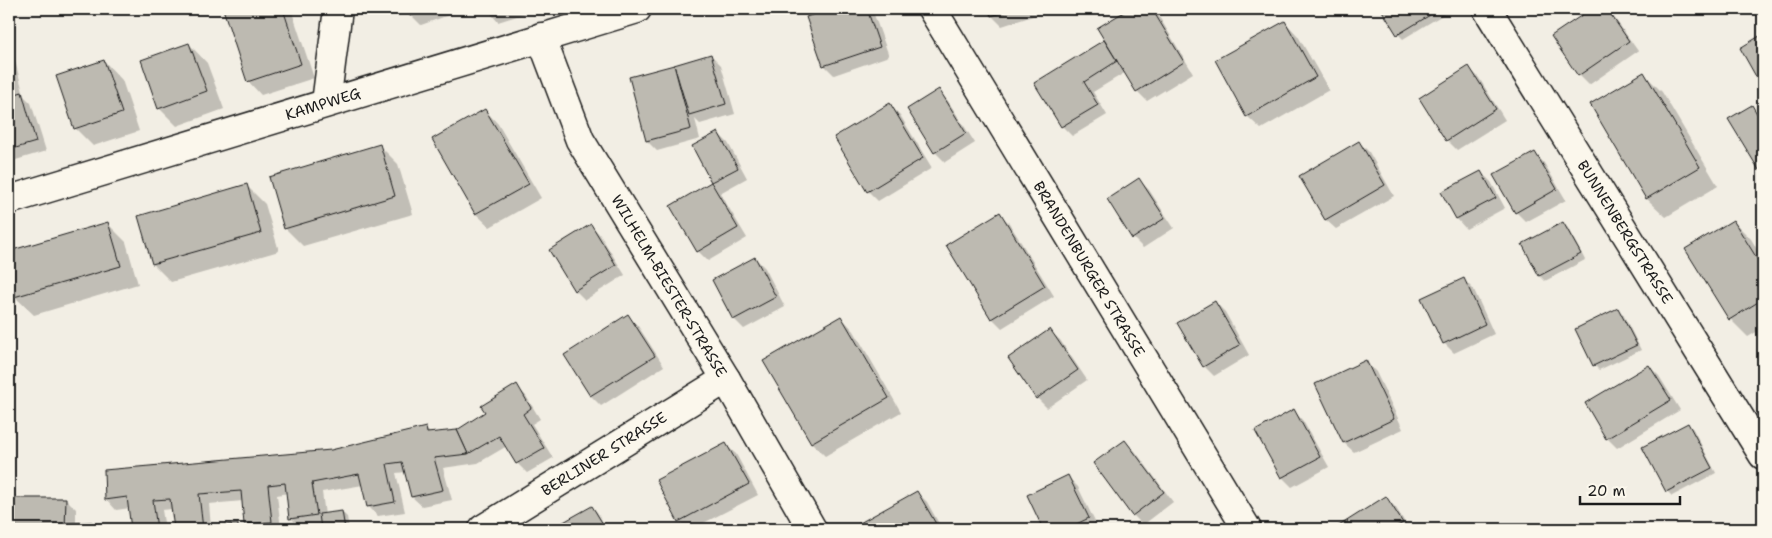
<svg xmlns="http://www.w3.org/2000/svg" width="1772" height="538" font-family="'Shantell Sans',sans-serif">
	<rect width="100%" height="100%" fill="#f2eee4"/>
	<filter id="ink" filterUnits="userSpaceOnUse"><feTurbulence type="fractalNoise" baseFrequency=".02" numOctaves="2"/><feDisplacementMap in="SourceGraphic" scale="10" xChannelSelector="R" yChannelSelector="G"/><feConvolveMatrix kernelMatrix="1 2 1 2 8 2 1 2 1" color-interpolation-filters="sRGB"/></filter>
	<g filter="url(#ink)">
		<g fill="#0003">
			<polygon points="224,9 291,9 314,78 261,95 248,81"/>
			<polygon points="408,9 463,9 463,10 421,25 411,15"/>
			<polygon points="487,9 539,9 498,22"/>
			<polygon points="833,9 872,9 889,56 834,75 824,65 808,17"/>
			<polygon points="989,9 1054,9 1002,26 992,16"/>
			<polygon points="1131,9 1155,10 1193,73 1147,101 1137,91 1126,72 1093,92 1107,115 1072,136 1062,126 1036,84 1106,41 1099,28"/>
			<polygon points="1382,9 1448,9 1449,11 1403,39 1398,34"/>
			<polygon points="1547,9 1562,9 1553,14"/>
			<polygon points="1593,9 1608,9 1638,51 1589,85 1579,75 1553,36"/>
			<polygon points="1712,9 1731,9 1718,15"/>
			<polygon points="1285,22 1298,36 1329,90 1261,129 1247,116"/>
			<polygon points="1763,35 1763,86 1741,48"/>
			<polygon points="189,44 207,63 224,109 177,126 159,108"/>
			<polygon points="9,52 14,57 24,96 31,103 46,151 9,162"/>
			<polygon points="711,55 721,65 735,114 700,124 695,119 700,139 657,151 647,141 630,78"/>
			<polygon points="104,61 122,80 139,131 93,146 75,128"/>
			<polygon points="1469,68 1479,78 1505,120 1457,150 1447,140"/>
			<polygon points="1644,74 1662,92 1718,186 1666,217 1647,199 1592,105"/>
			<polygon points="938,91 948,101 975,143 945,162 935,152"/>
			<polygon points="890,105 900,115 932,168 878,201 868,191"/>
			<polygon points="1752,107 1763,120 1763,173 1760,169"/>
			<polygon points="485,110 498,124 541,198 490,227 476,214 434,140"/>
			<polygon points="718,133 728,143 747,178 720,193 747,238 708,261 698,251 672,207 713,183 693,146"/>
			<polygon points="1359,142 1369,152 1394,196 1336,229 1326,220 1301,176"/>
			<polygon points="380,146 398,164 413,214 303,246 285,228"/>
			<polygon points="1535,153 1544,163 1566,200 1526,222 1516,212 1495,176"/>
			<polygon points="1481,172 1491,182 1505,208 1466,229 1457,219"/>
			<polygon points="1139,180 1149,190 1174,228 1143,248 1133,238"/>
			<polygon points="247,186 265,204 279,251 171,282 153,264"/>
			<polygon points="999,214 1009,223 1054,296 1002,328 992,318"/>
			<polygon points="1733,221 1751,239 1763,259 1763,328 1748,337 1730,319"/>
			<polygon points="1563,223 1568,228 1585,260 1545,281 1540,276 1524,244"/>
			<polygon points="108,224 126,242 138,284 34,315 15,297 14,291 9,292 9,252"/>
			<polygon points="591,225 600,235 625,275 585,300 575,290"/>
			<polygon points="755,258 765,268 785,307 744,329 734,319"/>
			<polygon points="1464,280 1474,290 1494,334 1454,353 1444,343"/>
			<polygon points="1215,302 1225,312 1249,355 1214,376 1204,366"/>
			<polygon points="1618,309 1623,314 1641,350 1599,370 1594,365"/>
			<polygon points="628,316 638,326 664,366 601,406 591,396 566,355"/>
			<polygon points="841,317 854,331 901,412 825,456 812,443"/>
			<polygon points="1050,331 1060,340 1087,380 1047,408 1037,398"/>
			<polygon points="1366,362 1376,372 1403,429 1354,452 1344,443 1317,385"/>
			<polygon points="1649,366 1659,376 1680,410 1617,448 1607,438 1586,404"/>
			<polygon points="516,386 526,396 540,419 532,424 553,458 527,473 517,463 507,446 478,463 443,468 452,500 422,506 412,497 406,472 396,473 405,512 378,516 368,506 363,485 322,492 325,515 342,512 347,517 349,529 323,529 322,525 301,528 291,518 288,493 277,495 281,529 251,529 245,523 243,501 209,504 211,528 237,525 242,529 175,529 172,509 162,510 165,529 132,529 130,508 116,510 107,500 331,451 425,428 431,434 458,431 487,413"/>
			<polygon points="1294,411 1303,421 1329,467 1292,487 1282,477"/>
			<polygon points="1688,424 1693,429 1716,473 1672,496 1667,491"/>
			<polygon points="1125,441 1135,451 1173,502 1143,525 1133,515 1095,464"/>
			<polygon points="726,445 736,454 758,495 692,529 688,529 679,521"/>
			<polygon points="1068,477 1078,487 1098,528 1045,529 1029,496"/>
			<polygon points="9,489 16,496 16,499 66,499 76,509 76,524 92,523 97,529 9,529"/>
			<polygon points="917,492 927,502 942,529 862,529 860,524"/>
			<polygon points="1386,498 1396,508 1409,529 1337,529"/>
			<polygon points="592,507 597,512 607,529 554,529"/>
		</g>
		<g fill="#bdbab1" stroke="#1c1c1c">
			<polygon points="223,9 283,9 301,64 247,82"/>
			<polygon points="407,9 430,9 410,16"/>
			<polygon points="829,9 867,9 880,47 823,66 806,17"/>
			<polygon points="988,9 1014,9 991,16"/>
			<polygon points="1129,9 1152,9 1184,62 1136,92 1097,28"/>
			<polygon points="1381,9 1440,9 1397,35"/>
			<polygon points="1591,9 1607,9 1629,41 1578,76 1551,36"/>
			<polygon points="1285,21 1316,77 1246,117 1215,60"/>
			<polygon points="1763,34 1763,89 1740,48"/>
			<polygon points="1104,40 1117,61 1084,82 1098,105 1061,127 1034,83"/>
			<polygon points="189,43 207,91 158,109 141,60"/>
			<polygon points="711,54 726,104 689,115 674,65"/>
			<polygon points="104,60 122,113 74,129 56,76"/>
			<polygon points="9,62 15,85 9,87"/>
			<polygon points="674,65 691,129 646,141 629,77"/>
			<polygon points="1469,66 1496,109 1446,141 1419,98"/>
			<polygon points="1644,72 1700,167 1646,199 1590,104"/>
			<polygon points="939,89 966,133 934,153 907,109"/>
			<polygon points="22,92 36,142 9,150 9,96"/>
			<polygon points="890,103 923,158 867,192 834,137"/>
			<polygon points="1752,105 1763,124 1763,167 1759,170 1728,119"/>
			<polygon points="485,109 529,184 475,214 432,139"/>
			<polygon points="718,132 738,168 711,182 692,146"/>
			<polygon points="1359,141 1385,185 1325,220 1299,176"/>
			<polygon points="380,144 395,196 284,229 269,177"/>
			<polygon points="1535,152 1557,189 1515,213 1493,175"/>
			<polygon points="1481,171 1496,198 1456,219 1441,192"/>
			<polygon points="1139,178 1165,218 1132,239 1107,199"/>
			<polygon points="711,182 738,228 697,252 670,206"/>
			<polygon points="247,184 261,233 152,264 138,216"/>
			<polygon points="1000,212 1045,286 991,319 946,245"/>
			<polygon points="1733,220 1763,268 1763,299 1729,320 1685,249"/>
			<polygon points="108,222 121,266 14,297 9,277 9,251"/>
			<polygon points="1563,222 1581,254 1539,276 1522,244"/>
			<polygon points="591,224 616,265 574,291 549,250"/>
			<polygon points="755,257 776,297 733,320 712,280"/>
			<polygon points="1464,278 1485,324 1443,344 1421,298"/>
			<polygon points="1215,301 1240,345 1203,367 1177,323"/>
			<polygon points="1618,308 1637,345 1593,366 1575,329"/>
			<polygon points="628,314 655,356 590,396 564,355"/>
			<polygon points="841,316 889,398 811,443 763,361"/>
			<polygon points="1050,329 1078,370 1036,399 1008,358"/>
			<polygon points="1366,360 1394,419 1343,443 1315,384"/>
			<polygon points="1649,365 1671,400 1606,439 1585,403"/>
			<polygon points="517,384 531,408 523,414 544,448 516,464 499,436 468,454 457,430 485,412 481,406"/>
			<polygon points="1294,409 1320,457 1281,478 1255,431"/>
			<polygon points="1688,423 1712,468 1666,492 1642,447"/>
			<polygon points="426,427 427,433 457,430 468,454 434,458 443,490 411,497 402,462 387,464 395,502 367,507 359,474 312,483 317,515 289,519 285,483 268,485 272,522 244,524 241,491 199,494 203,529 174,529 170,499 153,500 157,529 131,529 127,497 105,500 104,470 331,450"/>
			<polygon points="1125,440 1164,492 1132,516 1093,463"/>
			<polygon points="726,443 749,484 678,522 656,480"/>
			<polygon points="1068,475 1089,518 1066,529 1043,529 1027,495"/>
			<polygon points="917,491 939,529 861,529 858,524"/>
			<polygon points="1386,496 1403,523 1392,529 1334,529"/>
			<polygon points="9,498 66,498 65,529 9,529"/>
			<polygon points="592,506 606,529 551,529"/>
			<polygon points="342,511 345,529 321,529 319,514"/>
			<polygon points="92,522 92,529 65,529 65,523"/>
			<polygon points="238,524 238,529 212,529 212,526"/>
		</g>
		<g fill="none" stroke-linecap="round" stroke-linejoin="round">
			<defs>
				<g id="minor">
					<polyline points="932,9 1247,529"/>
					<polyline points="1487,9 1763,455"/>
					<polyline points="541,37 580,140 726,379 812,529"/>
					<polyline points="326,103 338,9"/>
					<polyline points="9,200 637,9"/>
					<polyline points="483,529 726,379"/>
				</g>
			</defs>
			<use href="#minor" stroke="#1c1c1c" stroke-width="31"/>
			<use href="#minor" stroke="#fbf7ec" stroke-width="28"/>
		</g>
	</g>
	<g text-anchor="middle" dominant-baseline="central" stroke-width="4" stroke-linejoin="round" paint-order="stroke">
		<g font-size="15" fill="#1c1c1c" stroke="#fbf7ec">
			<text transform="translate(323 104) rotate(-17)">KAMPWEG</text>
			<text transform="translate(1625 232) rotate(58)">BUNNENBERGSTRASSE</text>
			<text transform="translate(1089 269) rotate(59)">BRANDENBURGER STRASSE</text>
			<text transform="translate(669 286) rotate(59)">WILHELM-BIESTER-STRASSE</text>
			<text transform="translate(604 454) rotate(-32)">BERLINER STRASSE</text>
		</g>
	</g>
	<rect width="1772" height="538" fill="none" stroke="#fbf7ec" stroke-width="30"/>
	<rect x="15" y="15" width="1742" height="508" fill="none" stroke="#1c1c1c" stroke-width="2" filter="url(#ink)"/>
	<path d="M1580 496v8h100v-8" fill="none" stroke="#1c1c1c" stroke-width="2.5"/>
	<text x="1587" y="496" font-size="15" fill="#1c1c1c" stroke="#fbf7ec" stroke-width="4" paint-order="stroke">20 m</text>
</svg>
